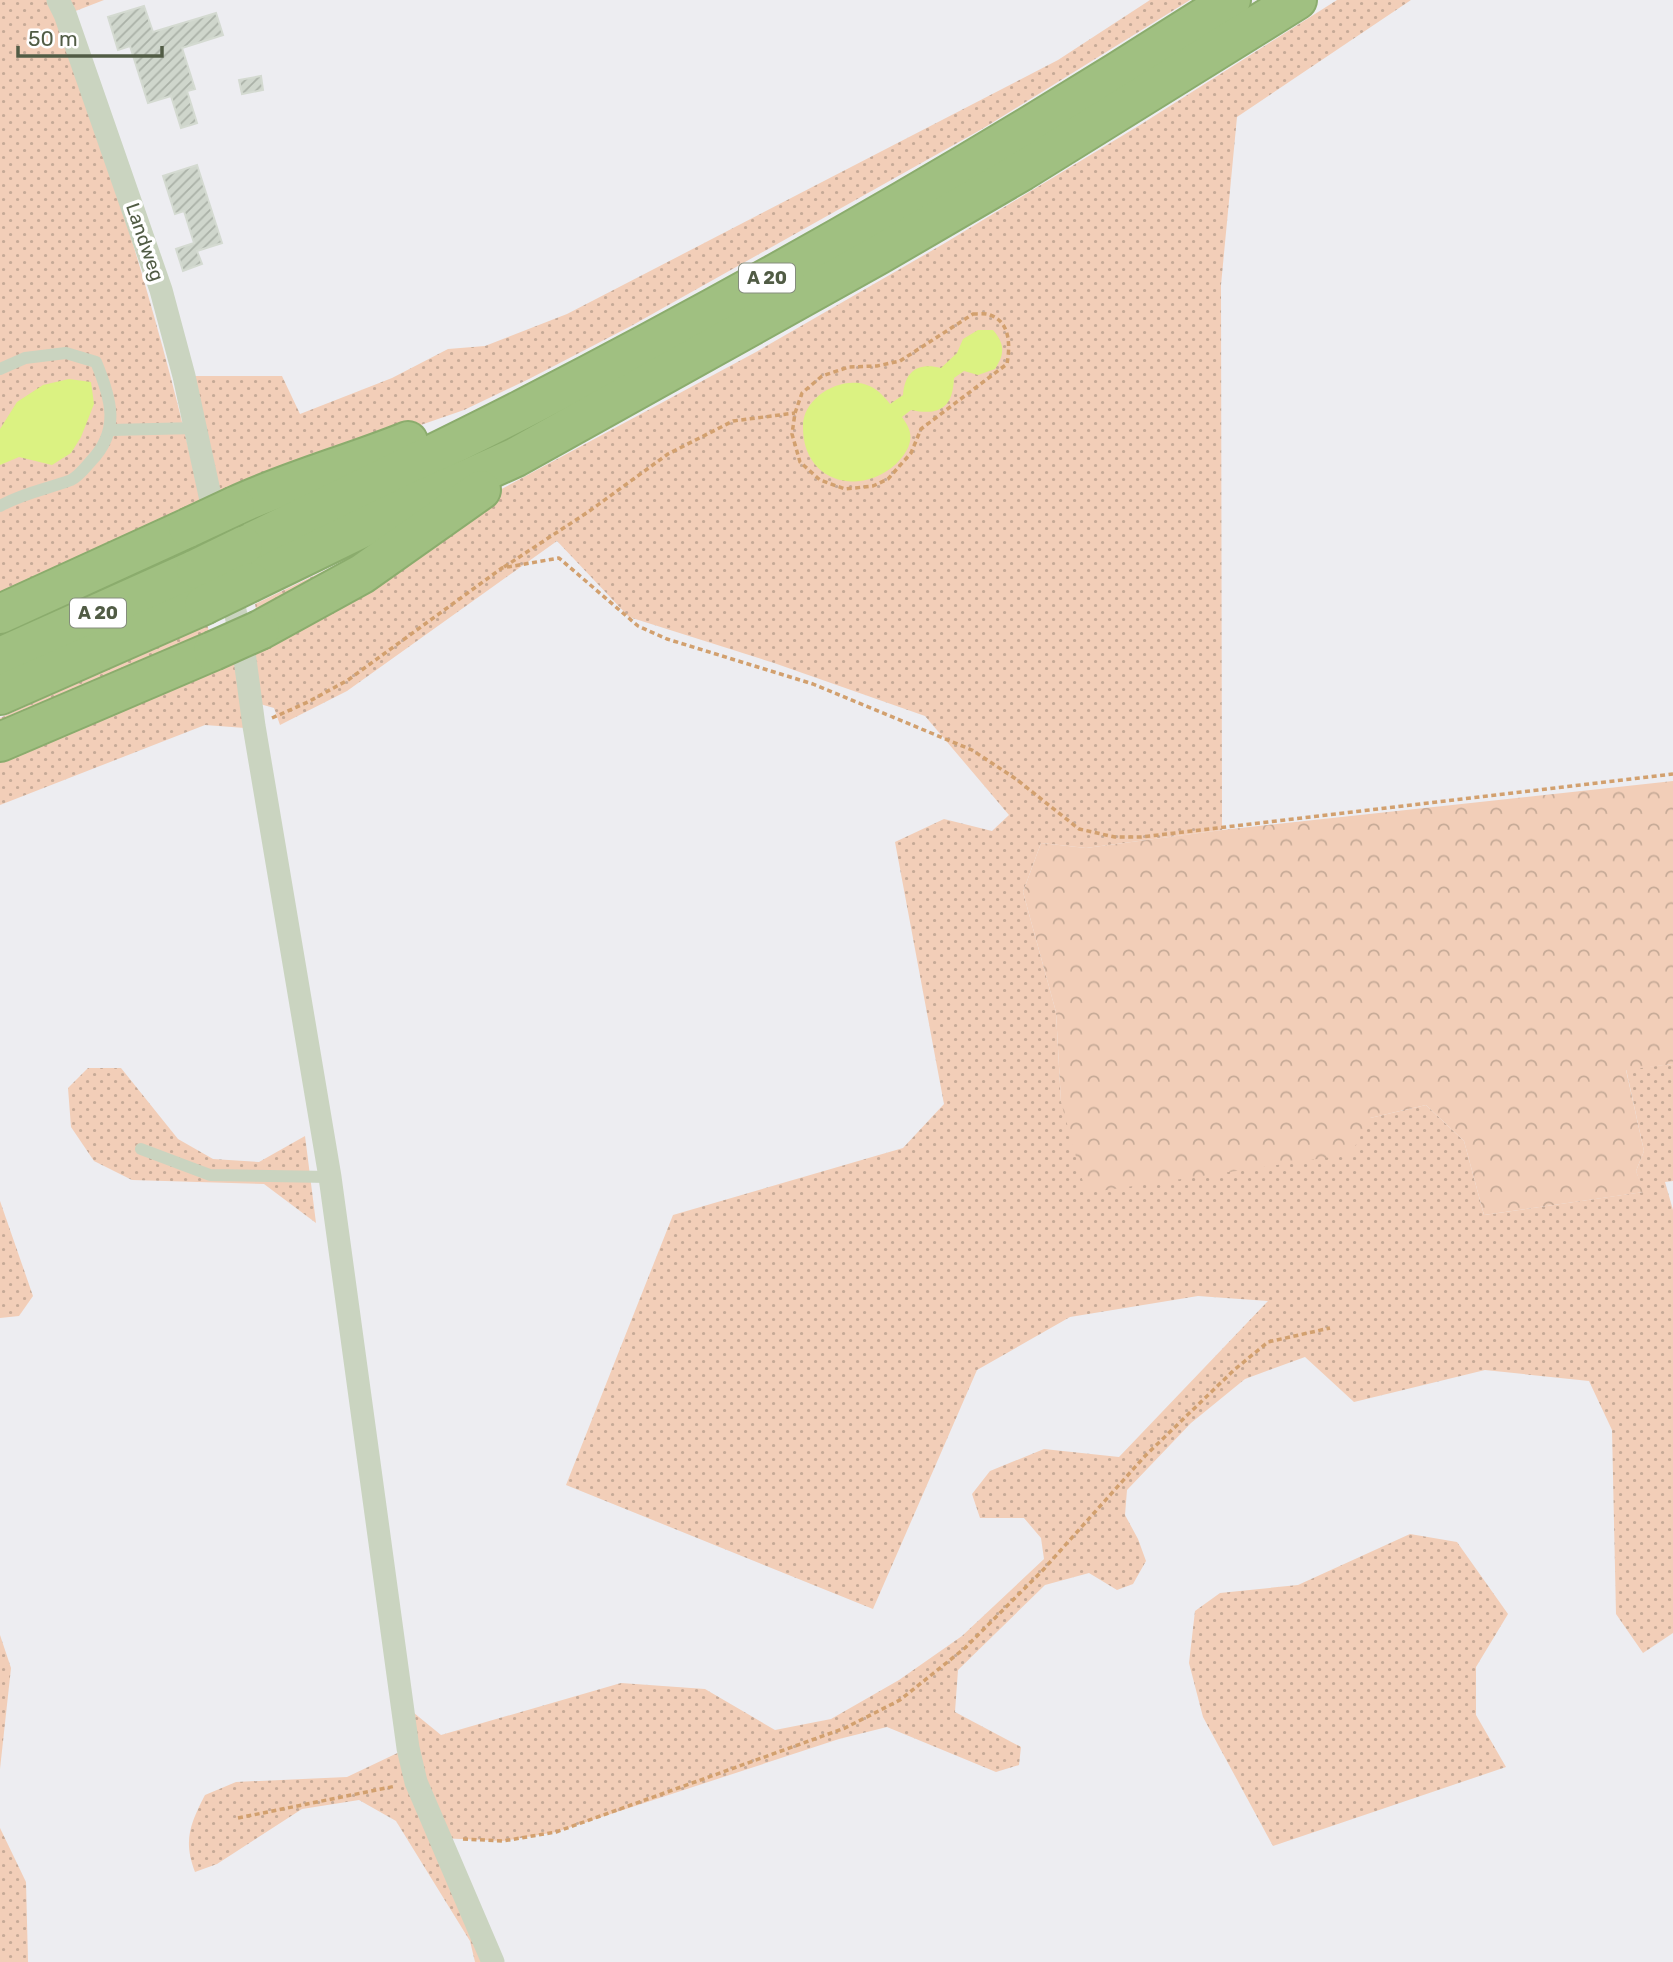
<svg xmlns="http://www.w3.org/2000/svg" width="1673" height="1962" font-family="Rubik,sans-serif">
	<defs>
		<pattern id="grass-dots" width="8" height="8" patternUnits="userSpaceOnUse" patternTransform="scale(1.75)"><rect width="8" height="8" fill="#f2ceb8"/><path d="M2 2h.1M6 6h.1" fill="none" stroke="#c6aa97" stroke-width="1.8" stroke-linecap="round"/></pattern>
		<pattern id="forest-crowns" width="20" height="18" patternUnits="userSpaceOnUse" patternTransform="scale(1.75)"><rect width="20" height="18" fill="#f2ceb8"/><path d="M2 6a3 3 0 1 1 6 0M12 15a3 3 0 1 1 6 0" fill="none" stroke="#c6aa97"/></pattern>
		<pattern id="building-hatch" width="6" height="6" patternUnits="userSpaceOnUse" patternTransform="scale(1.75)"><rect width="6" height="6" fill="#cfd6cc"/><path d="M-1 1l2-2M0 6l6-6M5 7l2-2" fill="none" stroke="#aab1a7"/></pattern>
	</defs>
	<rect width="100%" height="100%" fill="#ededf1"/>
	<g fill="url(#grass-dots)">
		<path d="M0,0H104L60,17C114,177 165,338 201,503L0,600Z"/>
		<polygon points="1150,0 1190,0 982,129 631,326 529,379 464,410 216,496 192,376 282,376 300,414 392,378 448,349 485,346 567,314 1058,60"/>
		<path d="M1337,0H1411L1237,117L1221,285L1222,830L1086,848L1041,843L1023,892L1056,1012L1061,1102L1370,1118L1426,1105L1464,1141L1484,1215L1643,1192L1636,1171L1644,1151L1626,1069L1673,1064V1181L1665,1182L1673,1210V1633L1643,1653L1616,1614L1612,1430L1589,1381L1485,1370L1354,1402L1305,1357L1245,1379L1191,1423L1127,1490L1125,1515L1138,1539L1146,1561L1133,1584L1117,1590L1089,1573L1045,1585L958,1670L955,1712L1021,1747L1019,1765L996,1772L887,1727L839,1739L556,1832L503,1841L440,1838L493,1962H475L470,1941L396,1821L359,1800L302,1809L217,1864L195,1872C183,1841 190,1824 205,1795L236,1782L347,1777L408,1748L403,1704L441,1735L621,1683L705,1689L775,1730L831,1719L899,1680L962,1636L1044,1559L1041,1538L1024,1518H980L972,1494L990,1471L1044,1449L1119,1457L1268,1301L1198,1296L1070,1317L977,1370L873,1609L566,1485L673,1215L903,1148L944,1104L895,842L944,819L992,831L1009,815L925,716L774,663L629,617L557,541L347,691L280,725L274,708L260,704L247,646L496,492L756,352L945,243L1140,125Z"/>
		<polygon points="382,543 257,614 255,604"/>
		<polygon points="207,624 210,635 0,729 0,718"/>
		<polygon points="233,652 245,728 205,725 0,805 0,752"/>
		<polygon points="88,1068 121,1068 178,1139 213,1159 259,1162 305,1136 316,1223 264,1184 132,1180 94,1161 71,1127 68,1088"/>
		<polygon points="0,1201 33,1296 19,1316 0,1318"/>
		<polygon points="1410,1534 1457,1542 1508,1614 1476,1667 1476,1715 1506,1767 1273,1846 1203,1717 1189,1663 1195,1611 1220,1593 1298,1585"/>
		<polygon points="0,1635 11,1668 0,1769"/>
		<polygon points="0,1828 26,1882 28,1962 0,1962"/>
	</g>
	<polygon fill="url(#forest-crowns)" points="1673,781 1673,1064 1626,1070 1644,1151 1636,1171 1644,1192 1484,1215 1464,1141 1426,1105 1370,1118 1351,1154 1086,1193 1061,1102 1056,1012 1023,892 1041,843 1086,848 1222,830"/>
	<g fill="#dbf282">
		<path d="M978,330H993C1005,344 1005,354 995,369L978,375L964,371L954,378C953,408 939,416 911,410L902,417C907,424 912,432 910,441C909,449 902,458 896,464C858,498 802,481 803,426C803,394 849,371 875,389C881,393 886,399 890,404L903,395C905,371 918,362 941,368L957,353L963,339Z"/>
		<polygon points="69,379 91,382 94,404 81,437 71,453 52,465 19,457 0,465 0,429 17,402 43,385"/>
	</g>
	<g fill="url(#building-hatch)" stroke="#d4dad1" stroke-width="2">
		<polygon points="144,6 153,32 216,13 223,35 182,48 195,89 187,91 197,123 181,128 171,96 148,103 130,46 118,50 108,17"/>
		<polygon points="261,76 263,90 242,94 239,80"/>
		<polygon points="197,165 222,243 197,251 202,264 183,271 176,249 194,243 184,211 175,214 163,176"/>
	</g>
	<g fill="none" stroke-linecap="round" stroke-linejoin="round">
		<defs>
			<g id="motorway">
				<path d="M235,506C291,480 351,464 408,441"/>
				<path d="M243,546C337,501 431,456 523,409C766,284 1002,148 1231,0"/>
				<polyline points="251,582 416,502 516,457 681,365 878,255 1022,171 1297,0"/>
				<polyline points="0,614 188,528"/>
				<polyline points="260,630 362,574 481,490"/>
				<polyline points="0,657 196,569"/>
				<polyline points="0,695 204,605"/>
				<polyline points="0,742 213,651"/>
			</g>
		</defs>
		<use href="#motorway" stroke="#8bac6d" stroke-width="42"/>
		<g stroke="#d2a06e" stroke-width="3.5" stroke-dasharray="5 3.5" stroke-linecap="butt">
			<path d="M973,314C978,314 986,313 990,315C1011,322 1010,347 1007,364L921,429L911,453L888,479L873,486L845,489L820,480L800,462L792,434L795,413L802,393L822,376L849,367L877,366L900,361Z"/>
			<polyline points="504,567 588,512 668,454 733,421 795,413"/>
			<polyline points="272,718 308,702 348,680 502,568 559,558 638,626 667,639 813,684 972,750 1016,779 1079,829 1115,837 1141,837 1673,774"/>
			<polyline points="238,1818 396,1786"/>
			<polyline points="463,1839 503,1841 556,1832 845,1728 900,1700 965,1648 1043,1570 1145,1456 1234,1370 1268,1342 1330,1328"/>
		</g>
		<g stroke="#cad4c0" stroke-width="12">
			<path d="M0,369L25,358L66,353L96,362C111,398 121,430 91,461C85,468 79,476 71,480C47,489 23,493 0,506"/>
			<polyline points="110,430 197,428"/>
			<polyline points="141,1149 210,1175 330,1177"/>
		</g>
		<polyline stroke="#cad4c0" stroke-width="23" points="58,0 65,14 161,290 184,376 244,652 254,726 330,1177 408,1748 416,1782 493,1962"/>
		<use href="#motorway" stroke="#a0c081" stroke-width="38"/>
		<defs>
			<g id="motorway-bridge">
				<polyline points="188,528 235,506"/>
				<polyline points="196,569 243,546"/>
				<polyline points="204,605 251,582"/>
				<polyline points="213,651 260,630"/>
			</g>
		</defs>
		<use href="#motorway-bridge" stroke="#8bac6d" stroke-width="42" stroke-linecap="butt"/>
		<use href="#motorway-bridge" stroke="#a0c081" stroke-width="38"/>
	</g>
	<g text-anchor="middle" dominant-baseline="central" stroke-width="7" stroke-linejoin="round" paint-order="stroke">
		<g fill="#fff" stroke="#858d7d" stroke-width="2">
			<rect x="739" y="263.5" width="56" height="29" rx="5"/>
			<rect x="70" y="598.5" width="56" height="29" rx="5"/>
		</g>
		<g font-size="18" font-weight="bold" fill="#515c45">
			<text x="767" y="278">A 20</text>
			<text x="98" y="613">A 20</text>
		</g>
		<g font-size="19" fill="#515c45" stroke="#fff">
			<text transform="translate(145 242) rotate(71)">Landweg</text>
		</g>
	</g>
	<path d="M18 46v10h144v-10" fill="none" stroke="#515c45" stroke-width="3.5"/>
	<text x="28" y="46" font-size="21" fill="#515c45" stroke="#ffffff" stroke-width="5" paint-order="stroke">50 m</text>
</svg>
